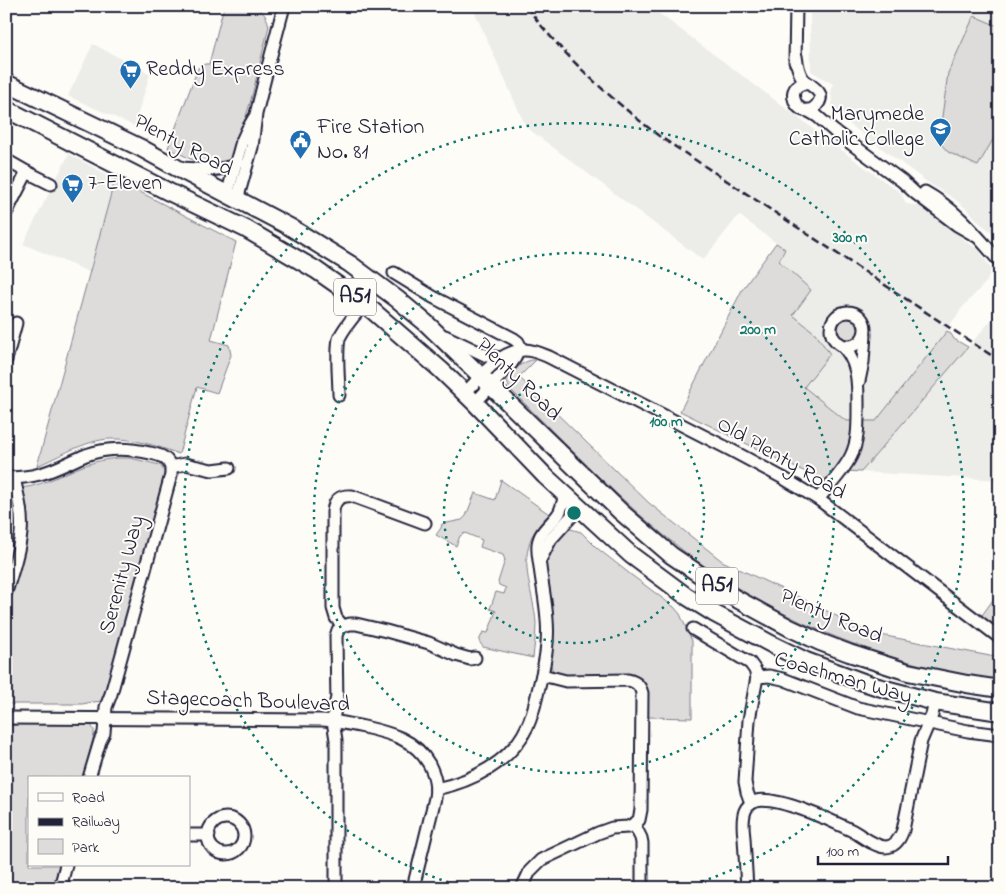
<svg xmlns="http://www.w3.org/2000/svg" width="1006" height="894" font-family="'Indie Flower',sans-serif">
	<rect width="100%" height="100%" fill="#fdfcf7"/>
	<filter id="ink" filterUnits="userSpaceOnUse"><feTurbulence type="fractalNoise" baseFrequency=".02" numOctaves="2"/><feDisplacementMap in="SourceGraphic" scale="10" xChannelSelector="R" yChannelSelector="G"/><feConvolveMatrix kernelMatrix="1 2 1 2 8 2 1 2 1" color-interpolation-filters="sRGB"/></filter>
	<g filter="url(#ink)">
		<g fill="#ecece9">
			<polygon points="472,6 649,6 856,161 901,193 906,204 927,207 940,216 965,241 979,250 991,269 987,281 961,309 957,316 950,324 947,331 876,421 846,421 804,387 815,333 792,315 778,261 784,249 739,215 703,260 526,127"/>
			<polygon points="810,6 1000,6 1000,238 981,224 968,210 956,200 927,182 833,112 831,93 833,84 811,71"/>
			<polygon points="93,44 150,74 134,126 68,96"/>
			<polygon points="69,154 115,179 89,272 23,244"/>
			<polygon points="1000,310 1000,480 861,472 968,347"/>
		</g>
		<g fill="#dddcdb" stroke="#807f8b">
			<path d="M224,6H252C263,11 266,14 269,26L251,100L235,152L230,160L224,165L213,166L199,163L168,148L198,68L205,64H209Z"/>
			<polygon points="974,16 1000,27 1000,127 978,166 948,152 941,144 940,131 948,73"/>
			<path d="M115,179L236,242L211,340L229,345L231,355L217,393L197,387L179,454C157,446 134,438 110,439C86,440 58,457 37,466Z"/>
			<polygon points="776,243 785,249 779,261 811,290 793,315 815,333 830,354 804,387 846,421 853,421 851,440 846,456 828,480 796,468 680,411 742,290"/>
			<circle cx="848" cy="329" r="11"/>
			<polygon points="947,331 951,334 954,339 968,347 861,472 847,471 864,421 876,421"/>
			<path d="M531,360H536L519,377L649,503L722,561L803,599L870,633L990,656L1000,657V680C979,677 957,674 937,669C847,648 758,608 685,552C622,504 567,445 511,390C509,387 506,382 507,378C509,371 524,362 531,360Z"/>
			<path d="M118,458H130L160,465L164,471V481L103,701L93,702L82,704H6V608L24,543L21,488C48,485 69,469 95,462C102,460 110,459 118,458Z"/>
			<path d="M501,480L549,514C543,521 536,528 532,536C519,565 534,594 536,623C536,635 534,647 533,658L483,647L479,641L483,632L488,633L496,611L490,609L496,592L504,594L506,588L499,585L498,582L505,560L503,555L480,547L482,540L465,533L460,536L456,546L436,535L441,528L442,524L462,520L466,516L475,493L495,500Z"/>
			<path d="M567,528L581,532L597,548L630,574L674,607L680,614L692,641V718L647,717C647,703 651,683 636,676L566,677L558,675L553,671L550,663L553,633L545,571L547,554Z"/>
			<polygon points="1000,590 1000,632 980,618"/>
			<polygon points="20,724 88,724 91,725 94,730 94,735 83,778 29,778 29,865 59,865 53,888 6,888 6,727"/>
		</g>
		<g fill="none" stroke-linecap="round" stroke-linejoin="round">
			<defs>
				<g id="minor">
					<path d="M796,56C797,64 798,72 803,79C809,86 829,92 816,106C798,125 779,80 810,84"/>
					<polyline points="795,62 796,6"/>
					<polyline points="807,110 817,116 834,131 902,181 915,193 957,225 976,236"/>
					<polyline points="6,160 27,172 6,213"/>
					<path d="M181,168C199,169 218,172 235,165"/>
					<polyline points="27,172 51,184"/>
					<path d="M925,192C956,209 977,236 1000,262"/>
					<polyline points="227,195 242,141 247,130 254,118"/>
					<polyline points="237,200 252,147 256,114 266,74 284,6"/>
					<polyline points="394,273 433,297 514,339 518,342 522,350"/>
					<circle cx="848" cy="329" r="17"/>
					<polyline points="445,336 487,356 501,358"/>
					<polyline points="6,360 16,323"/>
					<polyline points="859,381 863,362 865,335"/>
					<path d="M465,393C481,377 498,352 523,350C532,349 542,354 549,357L729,449L783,478L818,499L1000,638"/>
					<path d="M339,395C339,380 336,352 339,339C343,328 356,314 364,304"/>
					<polyline points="475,403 511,364 515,358 517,352"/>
					<path d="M6,478C18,478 29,477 40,474C56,470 71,461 86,455C108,447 129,448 150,453C160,455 167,457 171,467L185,464L212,470L229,468"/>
					<path d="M818,499C829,486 843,472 851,456C858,442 858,426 858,411C858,387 860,360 839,343"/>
					<polyline points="540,560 551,539 579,508"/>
					<path d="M6,592C12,573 19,553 21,533C23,515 18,496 14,478"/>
					<path d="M343,626L336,618L333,608V512C334,500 340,495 352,496L425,523"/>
					<polyline points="343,626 350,624 356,624 386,631 429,643 456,655 470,659 475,658"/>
					<polyline points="693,629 750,663 755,670 757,677 769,676 783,679 858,708 968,731 1000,735"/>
					<path d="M542,675L566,681L628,680C636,682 640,685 642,693L641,810L639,820L634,824L641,838L642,843V888"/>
					<polyline points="336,701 333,721 336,740 336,888"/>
					<polyline points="337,706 336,636 338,630 343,626"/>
					<path d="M6,718L322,720C336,721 350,724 364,727C390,733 415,739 429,764C435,776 437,785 435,798L413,888"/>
					<polyline points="89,778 100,741 104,733 106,707 111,694 171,475 171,467"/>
					<path d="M436,789C473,781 511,762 527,727C534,713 536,698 540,683C545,662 549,642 547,620C546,602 542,584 540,567C539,559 537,552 538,544C540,530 552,524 559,513C562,508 563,501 565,495"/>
					<polyline points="751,803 747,792 745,782 749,720 757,677"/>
					<circle cx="226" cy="836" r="18"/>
					<polyline points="189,835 209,835"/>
					<polyline points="60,888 66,865"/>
					<polyline points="522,888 530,871 541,860 598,833 612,828 628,827 634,824"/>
					<path d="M747,888C746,871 745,855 744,838C743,830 742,819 745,811C747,806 751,803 756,801C776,796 831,820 851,830C861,835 873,846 885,847C895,847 900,839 903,830L921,741L932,715L935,702"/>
					<polyline points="999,888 1000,885"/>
				</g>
				<g id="highway">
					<polyline points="6,83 141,148 177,168 290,227 350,264 397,299 426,323 621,512 671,555 733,597 790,628 820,642 849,653 908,672 937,678 967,684 1000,689"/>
					<polyline points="6,109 169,192 246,229 316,270 346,291 373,311 441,370 475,403 545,476 631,555 686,596 715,614 773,645 806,661 863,682 878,687 935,702 1000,712"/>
				</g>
			</defs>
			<use href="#minor" stroke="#22223b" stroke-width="15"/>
			<use href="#highway" stroke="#22223b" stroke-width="20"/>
			<use href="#minor" stroke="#fdfcf7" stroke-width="11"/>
			<use href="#highway" stroke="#fdfcf7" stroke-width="16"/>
			<path stroke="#22223b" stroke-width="2.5" stroke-dasharray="8 4" stroke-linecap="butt" d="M526,6C563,56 610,98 659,136L1000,361"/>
		</g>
	</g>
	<g fill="none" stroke="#0f766e" stroke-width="2.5" stroke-dasharray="2.5 5">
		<circle cx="574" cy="513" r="130"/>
		<circle cx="574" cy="513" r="260"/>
		<path d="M463 887A390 390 0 1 1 685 887"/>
	</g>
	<defs>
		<symbol id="supermarket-pin" viewBox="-11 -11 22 30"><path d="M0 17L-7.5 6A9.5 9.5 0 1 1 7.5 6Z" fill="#1f6fb2" stroke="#fdfcf7"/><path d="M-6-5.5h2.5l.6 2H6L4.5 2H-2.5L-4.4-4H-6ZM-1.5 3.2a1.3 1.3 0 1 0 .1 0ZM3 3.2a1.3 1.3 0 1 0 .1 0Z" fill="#fff"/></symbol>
		<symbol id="school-pin" viewBox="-11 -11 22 30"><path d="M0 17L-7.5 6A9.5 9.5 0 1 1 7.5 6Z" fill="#1f6fb2" stroke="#fdfcf7"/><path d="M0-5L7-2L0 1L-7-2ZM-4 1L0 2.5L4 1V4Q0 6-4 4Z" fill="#fff"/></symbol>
		<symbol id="civic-pin" viewBox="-11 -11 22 30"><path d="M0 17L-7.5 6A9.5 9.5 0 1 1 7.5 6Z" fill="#1f6fb2" stroke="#fdfcf7"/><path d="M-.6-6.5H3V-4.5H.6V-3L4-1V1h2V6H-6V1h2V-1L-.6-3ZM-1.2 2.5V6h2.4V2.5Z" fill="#fff"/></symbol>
	</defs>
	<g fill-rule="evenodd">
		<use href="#supermarket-pin" x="118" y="58" width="25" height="34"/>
		<use href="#school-pin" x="928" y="116" width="25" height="34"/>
		<use href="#civic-pin" x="288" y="128" width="25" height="34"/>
		<use href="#supermarket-pin" x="60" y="172" width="25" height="34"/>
	</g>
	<g text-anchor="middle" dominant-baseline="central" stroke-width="4" stroke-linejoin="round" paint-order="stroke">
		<g fill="#fdfcf7" stroke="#646373" stroke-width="1">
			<rect x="334" y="278.5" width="42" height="37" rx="4"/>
			<rect x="696" y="567.5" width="42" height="37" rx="4"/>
		</g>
		<g font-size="21" font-weight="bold" fill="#22223b">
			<text x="355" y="297">A51</text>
			<text x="717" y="586">A51</text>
		</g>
		<g font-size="22" fill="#22223b" stroke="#fdfcf7" text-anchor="start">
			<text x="146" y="70">Reddy Express</text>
			<text x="924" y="115" text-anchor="end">Marymede<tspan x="924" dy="25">Catholic College</tspan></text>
			<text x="317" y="128">Fire Station<tspan x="317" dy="25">No. 81</tspan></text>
			<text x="88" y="184">7-Eleven</text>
		</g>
		<g font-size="22" fill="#22223b" stroke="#fdfcf7">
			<text transform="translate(183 146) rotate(28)">Plenty Road</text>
			<text transform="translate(518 380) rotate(44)">Plenty Road</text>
			<text transform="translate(781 459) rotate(30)">Old Plenty Road</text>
			<text transform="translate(123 575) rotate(-75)">Serenity Way</text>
			<text transform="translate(831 617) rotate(23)">Plenty Road</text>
			<text transform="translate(843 679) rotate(16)">Coachman Way</text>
			<text transform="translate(248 702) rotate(2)">Stagecoach Boulevard</text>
		</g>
	</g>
	<circle cx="574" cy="513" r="8" fill="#0f766e" stroke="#fdfcf7" stroke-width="2.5"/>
	<g font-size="15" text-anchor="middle" font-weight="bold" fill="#0f766e" stroke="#fdfcf7" stroke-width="4" stroke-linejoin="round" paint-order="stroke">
		<text x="850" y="242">300 m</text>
		<text x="758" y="334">200 m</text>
		<text x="666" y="426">100 m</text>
	</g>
	<rect width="1006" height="894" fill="none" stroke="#fdfcf7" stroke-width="25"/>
	<rect x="12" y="12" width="981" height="869" fill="none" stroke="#22223b" stroke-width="2" filter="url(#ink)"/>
	<rect x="28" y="776" width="162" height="90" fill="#fdfcf7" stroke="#a5a5ac"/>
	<rect x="38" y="793" width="25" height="8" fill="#fdfcf7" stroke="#a5a5ac"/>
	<text x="72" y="802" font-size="15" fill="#22223b">Road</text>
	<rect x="38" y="818" width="25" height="8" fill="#22223b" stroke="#a5a5ac"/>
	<text x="72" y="826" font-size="15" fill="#22223b">Railway</text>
	<rect x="38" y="839" width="25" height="15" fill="#dddcdb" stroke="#a5a5ac"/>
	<text x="72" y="852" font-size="15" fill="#22223b">Park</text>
	<path d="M818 856v8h130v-8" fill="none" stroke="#22223b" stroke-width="2.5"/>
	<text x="826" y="856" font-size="15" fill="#22223b" stroke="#fdfcf7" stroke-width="4" paint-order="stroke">100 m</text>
</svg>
